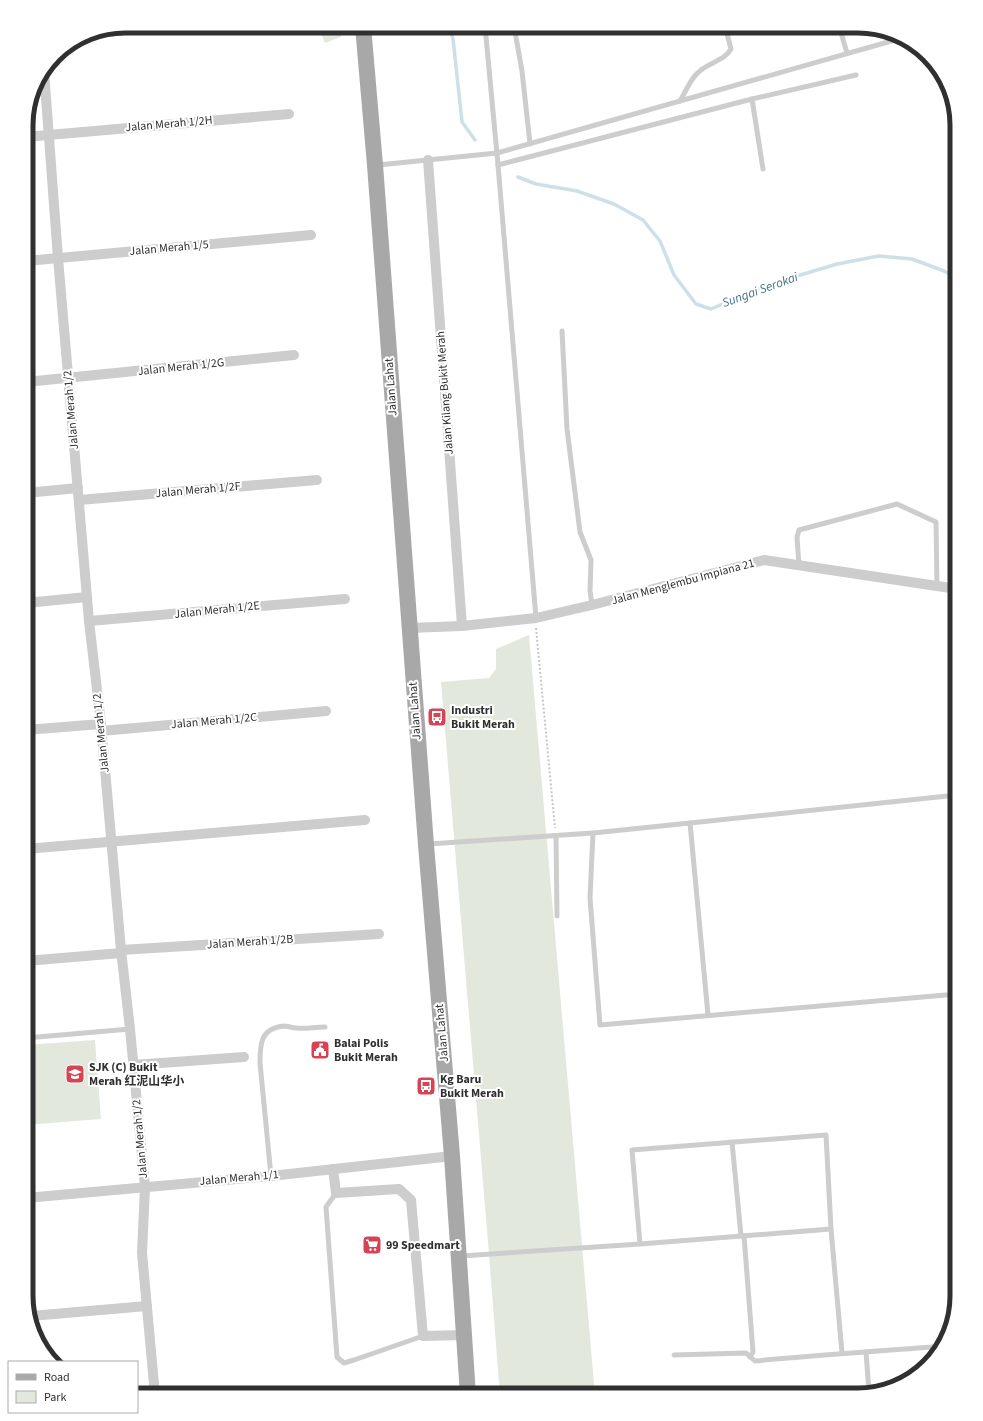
<svg xmlns="http://www.w3.org/2000/svg" width="983" height="1421" font-family="'Source Sans 3','Noto Sans SC',sans-serif">
	<rect width="100%" height="100%" fill="#fff"/>
	<g fill="#e3e8dc">
		<polygon points="318,26 340,26 341,37 325,43"/>
		<polygon points="529,635 595,1395 500,1395 488,1242 441,682 489,678 496,669 496,649"/>
		<polygon points="95,1040 101,1119 26,1125 26,1045"/>
	</g>
	<g fill="none" stroke-linecap="round" stroke-linejoin="round">
		<g stroke="#cde0e9" stroke-width="3.5">
			<polyline points="449,26 453,39 462,122 475,140"/>
			<polyline points="518,177 536,184 577,191 614,204 643,220 660,241 674,275 696,304 711,309 767,285 837,264 879,256 912,259 944,271 957,278"/>
		</g>
		<polyline stroke="#c7c7c7" stroke-width="2" stroke-dasharray="2 2" stroke-linecap="butt" points="536,628 555,828"/>
		<g stroke="#cdcdcd" stroke-width="5">
			<polyline points="485,26 498,165 536,618"/>
			<polyline points="514,26 522,71 530,144"/>
			<polyline points="839,26 847,53"/>
			<polyline points="752,99 856,75"/>
			<path d="M680,101C686,91 691,77 701,70C711,62 725,60 731,49L725,26"/>
			<polyline points="378,165 497,153 902,38"/>
			<polyline points="498,165 752,99 763,169"/>
			<polyline points="562,331 567,429 580,532 591,560 590,591 592,605"/>
			<polyline points="799,566 797,537 799,530 897,504 936,522 937,586"/>
			<polyline points="690,823 957,795"/>
			<polyline points="593,833 590,898 600,1025 957,994"/>
			<polyline points="556,836 557,916"/>
			<polyline points="429,844 593,833 690,823 708,1015"/>
			<polyline points="26,1038 130,1029"/>
			<polyline points="732,1142 741,1236"/>
			<path d="M271,1176L260,1063C260,1045 260,1028 284,1026C288,1026 292,1028 296,1028C305,1029 315,1027 325,1027"/>
			<polyline points="336,1193 326,1207 337,1357 344,1363 354,1360 423,1336"/>
			<polyline points="744,1236 753,1352 750,1357"/>
			<polyline points="640,1244 632,1150 826,1135 831,1229 842,1353"/>
			<polyline points="461,1256 640,1244 831,1229"/>
			<polyline points="866,1352 869,1392"/>
			<path d="M674,1355L746,1353L755,1361C818,1355 881,1351 944,1346"/>
		</g>
		<g stroke="#cdcdcd" stroke-width="10">
			<polyline points="44,71 58,258 89,621 101,724 121,950 130,1029 145,1187 142,1253 155,1395"/>
			<polyline points="26,137 289,114"/>
			<polyline points="428,160 462,626"/>
			<polyline points="26,261 311,235"/>
			<polyline points="26,382 294,355"/>
			<polyline points="26,493 78,488"/>
			<polyline points="79,500 317,480"/>
			<polyline points="26,603 87,597"/>
			<polyline points="89,621 345,599"/>
			<polyline points="409,628 462,626 536,618 592,605 764,560 957,589"/>
			<polyline points="26,730 101,724"/>
			<polyline points="101,731 326,711"/>
			<polyline points="26,849 365,820"/>
			<polyline points="121,950 379,934"/>
			<polyline points="26,961 121,953"/>
			<polyline points="133,1065 244,1057"/>
			<polyline points="333,1169 336,1193 399,1189 411,1200 423,1336 464,1335"/>
			<polyline points="26,1198 271,1176 452,1156"/>
			<polyline points="31,1316 147,1306"/>
		</g>
		<polyline stroke="#a8a8a8" stroke-width="16" points="363,26 375,165 426,845 452,1156 468,1395"/>
	</g>
	<defs>
		<symbol id="bus-square" viewBox="-11 -11 22 22"><rect x="-9" y="-9" width="18" height="18" rx="4" fill="#d54355" stroke="#fff"/><path d="M-5-6H5V4H4V6H2V4H-2V6H-4V4H-5ZM-3.5-4V0h7V-4ZM-3.5 1.2v1.5H-2V1.2ZM2 1.2v1.5H3.5V1.2Z" fill="#fff"/></symbol>
		<symbol id="civic-square" viewBox="-11 -11 22 22"><rect x="-9" y="-9" width="18" height="18" rx="4" fill="#d54355" stroke="#fff"/><path d="M-.6-6.5H3V-4.5H.6V-3L4-1V1h2V6H-6V1h2V-1L-.6-3ZM-1.2 2.5V6h2.4V2.5Z" fill="#fff"/></symbol>
		<symbol id="school-square" viewBox="-11 -11 22 22"><rect x="-9" y="-9" width="18" height="18" rx="4" fill="#d54355" stroke="#fff"/><path d="M0-5L7-2L0 1L-7-2ZM-4 1L0 2.5L4 1V4Q0 6-4 4Z" fill="#fff"/></symbol>
		<symbol id="supermarket-square" viewBox="-11 -11 22 22"><rect x="-9" y="-9" width="18" height="18" rx="4" fill="#d54355" stroke="#fff"/><path d="M-6-5.5h2.5l.6 2H6L4.5 2H-2.5L-4.4-4H-6ZM-1.5 3.2a1.3 1.3 0 1 0 .1 0ZM3 3.2a1.3 1.3 0 1 0 .1 0Z" fill="#fff"/></symbol>
	</defs>
	<g fill-rule="evenodd">
		<use href="#bus-square" x="426" y="706" width="22" height="22"/>
		<use href="#civic-square" x="309" y="1039" width="22" height="22"/>
		<use href="#school-square" x="64" y="1063" width="22" height="22"/>
		<use href="#bus-square" x="415" y="1075" width="22" height="22"/>
		<use href="#supermarket-square" x="361" y="1234" width="22" height="22"/>
	</g>
	<g text-anchor="middle" dominant-baseline="central" stroke-width="4" stroke-linejoin="round" paint-order="stroke">
		<g font-size="12" fill="#303030" stroke="#fff">
			<text transform="translate(169 124) rotate(-5)">Jalan Merah 1/2H</text>
			<text transform="translate(169 248) rotate(-5)">Jalan Merah 1/5</text>
			<text transform="translate(181 367) rotate(-6)">Jalan Merah 1/2G</text>
			<text transform="translate(391 387) rotate(-94)">Jalan Lahat</text>
			<text transform="translate(445 393) rotate(-94)">Jalan Kilang Bukit Merah</text>
			<text transform="translate(71 410) rotate(-95)">Jalan Merah 1/2</text>
			<text transform="translate(198 490) rotate(-5)">Jalan Merah 1/2F</text>
			<text transform="translate(683 582) rotate(-15)">Jalan Menglembu Impiana 21</text>
			<text transform="translate(217 610) rotate(-6)">Jalan Merah 1/2E</text>
			<text transform="translate(415 711) rotate(-94)">Jalan Lahat</text>
			<text transform="translate(214 721) rotate(-5)">Jalan Merah 1/2C</text>
			<text transform="translate(101 733) rotate(-96)">Jalan Merah 1/2</text>
			<text transform="translate(250 942) rotate(-4)">Jalan Merah 1/2B</text>
			<text transform="translate(442 1033) rotate(-95)">Jalan Lahat</text>
			<text transform="translate(140 1139) rotate(-95)">Jalan Merah 1/2</text>
			<text transform="translate(239 1178) rotate(-5)">Jalan Merah 1/1</text>
		</g>
		<g font-size="12" font-weight="bold" fill="#303030" stroke="#fff" text-anchor="start">
			<text x="451" y="710">Industri<tspan x="451" dy="14">Bukit Merah</tspan></text>
			<text x="334" y="1043">Balai Polis<tspan x="334" dy="14">Bukit Merah</tspan></text>
			<text x="89" y="1067">SJK (C) Bukit<tspan x="89" dy="14">Merah 红泥山华小</tspan></text>
			<text x="440" y="1079">Kg Baru<tspan x="440" dy="14">Bukit Merah</tspan></text>
			<text x="386" y="1245">99 Speedmart</text>
		</g>
		<g font-size="13" font-style="italic" fill="#45738a" stroke="#fff">
			<text transform="translate(760 290) rotate(-20)">Sungai Serokai</text>
		</g>
	</g>
	<path d="M0 0H983V1421H0ZM125 33H858A92 92 0 0 1 950 125V1296A92 92 0 0 1 858 1388H125A92 92 0 0 1 33 1296V125A92 92 0 0 1 125 33Z" fill="#fff" fill-rule="evenodd"/>
	<path fill="none" stroke="#303030" stroke-width="5" d="M125 33H858A92 92 0 0 1 950 125V1296A92 92 0 0 1 858 1388H125A92 92 0 0 1 33 1296V125A92 92 0 0 1 125 33Z"/>
	<rect x="8" y="1361" width="130" height="52" fill="#ffffff" stroke="#acacac"/>
	<rect x="16" y="1374" width="20" height="6" fill="#a8a8a8" stroke="#acacac"/>
	<text x="44" y="1381" font-size="12" fill="#303030">Road</text>
	<rect x="16" y="1391" width="20" height="12" fill="#e3e8dc" stroke="#acacac"/>
	<text x="44" y="1401" font-size="12" fill="#303030">Park</text>
</svg>
